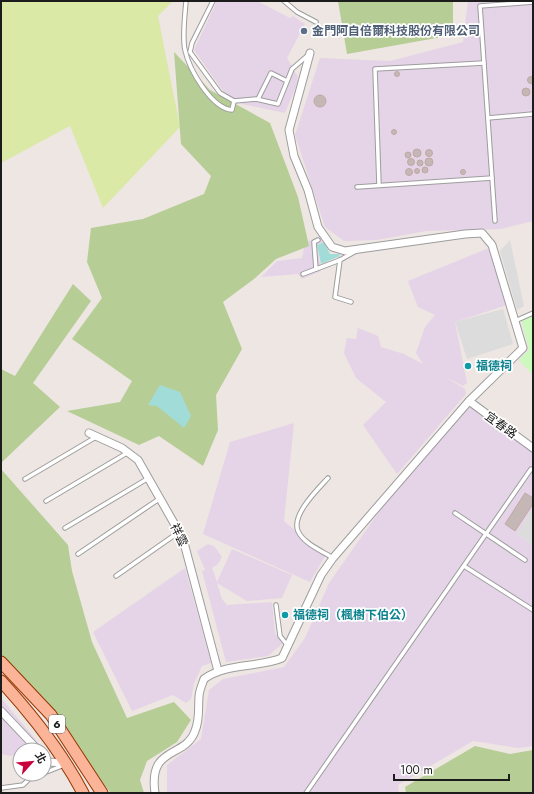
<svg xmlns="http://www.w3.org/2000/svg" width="534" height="794" font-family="Jost,'Noto Sans TC',sans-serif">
	<rect width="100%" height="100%" fill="#eee6e2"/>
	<g fill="#e5d4e7">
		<polygon points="217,1 257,1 290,18 293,16 305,24 287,58 298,77 296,87 285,113 242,104 223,91 194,50"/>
		<polygon points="468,1 533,1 533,221 501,229 426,231 377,240 344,241 325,227 295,135 320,58 390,61 463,42"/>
		<polygon points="319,236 324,242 317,245 321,271 302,279 298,274 261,277 277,261 302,258 305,243"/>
		<polygon points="489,248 507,305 455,322 467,383 463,386 445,377 465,389 466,394 397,474 363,425 386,402 356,378 344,353 347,338 356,339 358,328 378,336 381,347 404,354 423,364 416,353 425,327 435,315 418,307 408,281"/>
		<polygon points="470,407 533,453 533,508 517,534 533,545 533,746 518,748 473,741 398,785 399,793 167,793 167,765 201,739 209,690 223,679 284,667 305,638 329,583 395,489"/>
		<polygon points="294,423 284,521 325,556 310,582 203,534 230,442"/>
		<polygon points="208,544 214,546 222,557 218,564 212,568 217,582 232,549 292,575 282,598 247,601 217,583 222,599 227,605 272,602 275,633 282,644 268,656 226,662 202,571 205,570 197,551"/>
		<polygon points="185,568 211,663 202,666 194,683 191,699 186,703 173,695 132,711 93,632"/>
		<polygon points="1,698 40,745 27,750 20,750 20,753 11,756 1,754"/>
	</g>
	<polygon fill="#dbe9a7" points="1,1 173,1 158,16 180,127 103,208 70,126 1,163"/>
	<g fill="#b7cd96">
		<polygon points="338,1 453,1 453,35 347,54"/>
		<polygon points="174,52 210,90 270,123 298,197 309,246 276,259 254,279 223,302 242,349 216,395 218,430 203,466 159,436 139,445 67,411 120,402 132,381 72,339 102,298 87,262 91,228 143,219 204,194 211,176 181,144"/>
		<polygon points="73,284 91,301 33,383 60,407 1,463 1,369 15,376"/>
		<polygon points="1,469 68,545 72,571 92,642 127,718 174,702 191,720 177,742 147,761 140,780 144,793 111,793 1,660"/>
		<polygon points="475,746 510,754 533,750 533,793 406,793 405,787"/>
	</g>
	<polygon fill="#cbf9be" points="533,313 533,375 519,360 529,350 521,318"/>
	<g fill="#dcdcdc">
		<polygon points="510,240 524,306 517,310 500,251"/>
		<polygon points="503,309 513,344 467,359 455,322"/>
		<polygon points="533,508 533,545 517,534"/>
	</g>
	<g fill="#a2dcd8">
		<polygon points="324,242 330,254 339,254 340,256 321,264 317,245"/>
		<polygon points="160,385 180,392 191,416 184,428 157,406 148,405"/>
	</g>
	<g fill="#c5b7b5" stroke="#bfa8a4">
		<circle cx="397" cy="74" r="2.5"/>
		<circle cx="531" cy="80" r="3.5"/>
		<circle cx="526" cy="92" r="4"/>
		<circle cx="320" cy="101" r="6"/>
		<circle cx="394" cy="132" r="2.5"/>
		<circle cx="417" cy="153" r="4"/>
		<circle cx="429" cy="153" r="3.5"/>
		<circle cx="408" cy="155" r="3"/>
		<circle cx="429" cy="162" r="4"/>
		<circle cx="411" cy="162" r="3.5"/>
		<circle cx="420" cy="163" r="3"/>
		<circle cx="425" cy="170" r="3"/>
		<circle cx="417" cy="171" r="2.5"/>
		<circle cx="409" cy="172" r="3.5"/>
		<circle cx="463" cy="172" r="2.5"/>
		<polygon points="525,493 533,498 533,504 515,531 505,524"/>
	</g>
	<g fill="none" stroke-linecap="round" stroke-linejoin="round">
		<defs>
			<g id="service">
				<path d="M186,1C185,15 182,37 185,50C189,69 211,108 232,110L234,101"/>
				<polyline points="213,1 192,43 190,52 220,93 234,101 256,99 278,104 292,69 307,56"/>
				<polyline points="284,1 297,12 316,22"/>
				<polyline points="258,99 271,73 287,81"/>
				<polyline points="488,118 533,114"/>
				<polyline points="379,185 375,69 484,63"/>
				<polyline points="357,187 492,178"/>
				<polyline points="495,221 480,6 533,2"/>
				<polyline points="316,269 314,242 318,240"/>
				<polyline points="303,274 340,260"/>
				<polyline points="351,302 335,297 340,260 356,251"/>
				<polyline points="515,321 533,313"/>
				<path d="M328,478C318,489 291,515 298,531C303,543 322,551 333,558"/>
				<polyline points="25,479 96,437"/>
				<polyline points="46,501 127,453"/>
				<polyline points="455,513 525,560"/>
				<polyline points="65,528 147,479"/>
				<polyline points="78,554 159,499"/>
				<polyline points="464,566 533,610"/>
				<polyline points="116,576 179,532"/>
				<polyline points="276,605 280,636 288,646"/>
				<polyline points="44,773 64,765"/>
				<polyline points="1,788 23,785 34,774"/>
				<polyline points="306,793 531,469 533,470"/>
			</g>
			<g id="minor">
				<polyline points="469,401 533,448"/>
				<polyline points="89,433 122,448 138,460 183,539 218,671"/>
				<polyline points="1,711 38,750"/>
				<polyline points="44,757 48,762 67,763"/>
				<path d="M155,793C148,745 185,759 195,731C200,719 198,709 199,697C199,691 202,685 204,679C226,663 257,668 282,658L321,575L333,558L469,401L523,348L492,245L482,233L465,234L345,251L332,247L318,227L308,190L294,156L289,130L310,53"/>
			</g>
			<g id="primary">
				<polyline points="1,662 51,715 102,793"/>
				<path d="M1,681C33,716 61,751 83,793"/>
			</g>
		</defs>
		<use href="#service" stroke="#9d9d9d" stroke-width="5.5"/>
		<use href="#minor" stroke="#9d9d9d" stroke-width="9"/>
		<use href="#primary" stroke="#953700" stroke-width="13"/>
		<use href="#service" stroke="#fff" stroke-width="3.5"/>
		<use href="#minor" stroke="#fff" stroke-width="7"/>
		<use href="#primary" stroke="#fcb499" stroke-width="11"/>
	</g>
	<circle fill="#5c6f8a" stroke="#fff" stroke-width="1.5" cx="304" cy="31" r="4"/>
	<g fill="#0f9aa8" stroke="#fff" stroke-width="1.5">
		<circle cx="468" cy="366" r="4"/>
		<circle cx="285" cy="615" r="4"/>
	</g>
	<g text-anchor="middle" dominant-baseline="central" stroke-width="3.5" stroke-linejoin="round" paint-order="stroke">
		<rect fill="#fff" stroke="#606060" stroke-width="1" x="49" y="715" width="16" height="18" rx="3"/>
		<g font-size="11" font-weight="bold" fill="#1c1c1c">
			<text x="57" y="724">6</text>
		</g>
		<g font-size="12" font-weight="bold" fill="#4e5e75" stroke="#fff" text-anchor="start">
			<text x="312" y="31">金門阿自倍爾科技股份有限公司</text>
		</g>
		<g font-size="12" font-weight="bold" fill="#0d838f" stroke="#fff" text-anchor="start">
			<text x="476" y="366">福德祠</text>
			<text x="293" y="615">福德祠（楓樹下伯公）</text>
		</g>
		<g font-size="12" fill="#1c1c1c" stroke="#fff">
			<text transform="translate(501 425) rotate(36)">宜春路</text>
			<text transform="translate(179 535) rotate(65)">祥雲</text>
		</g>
	</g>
	<rect width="534" height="794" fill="none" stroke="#1c1c1c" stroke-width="4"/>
	<g transform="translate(32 762) rotate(63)"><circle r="19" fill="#ffffff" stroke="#a4a4a4"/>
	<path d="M0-3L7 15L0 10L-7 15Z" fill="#c9003c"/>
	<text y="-6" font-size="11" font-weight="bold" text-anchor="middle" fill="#1c1c1c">北</text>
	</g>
	<path d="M394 774v6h115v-6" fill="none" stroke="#1c1c1c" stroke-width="2"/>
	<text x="400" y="774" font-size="12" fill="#1c1c1c" stroke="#ffffff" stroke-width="3" paint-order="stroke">100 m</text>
</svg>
